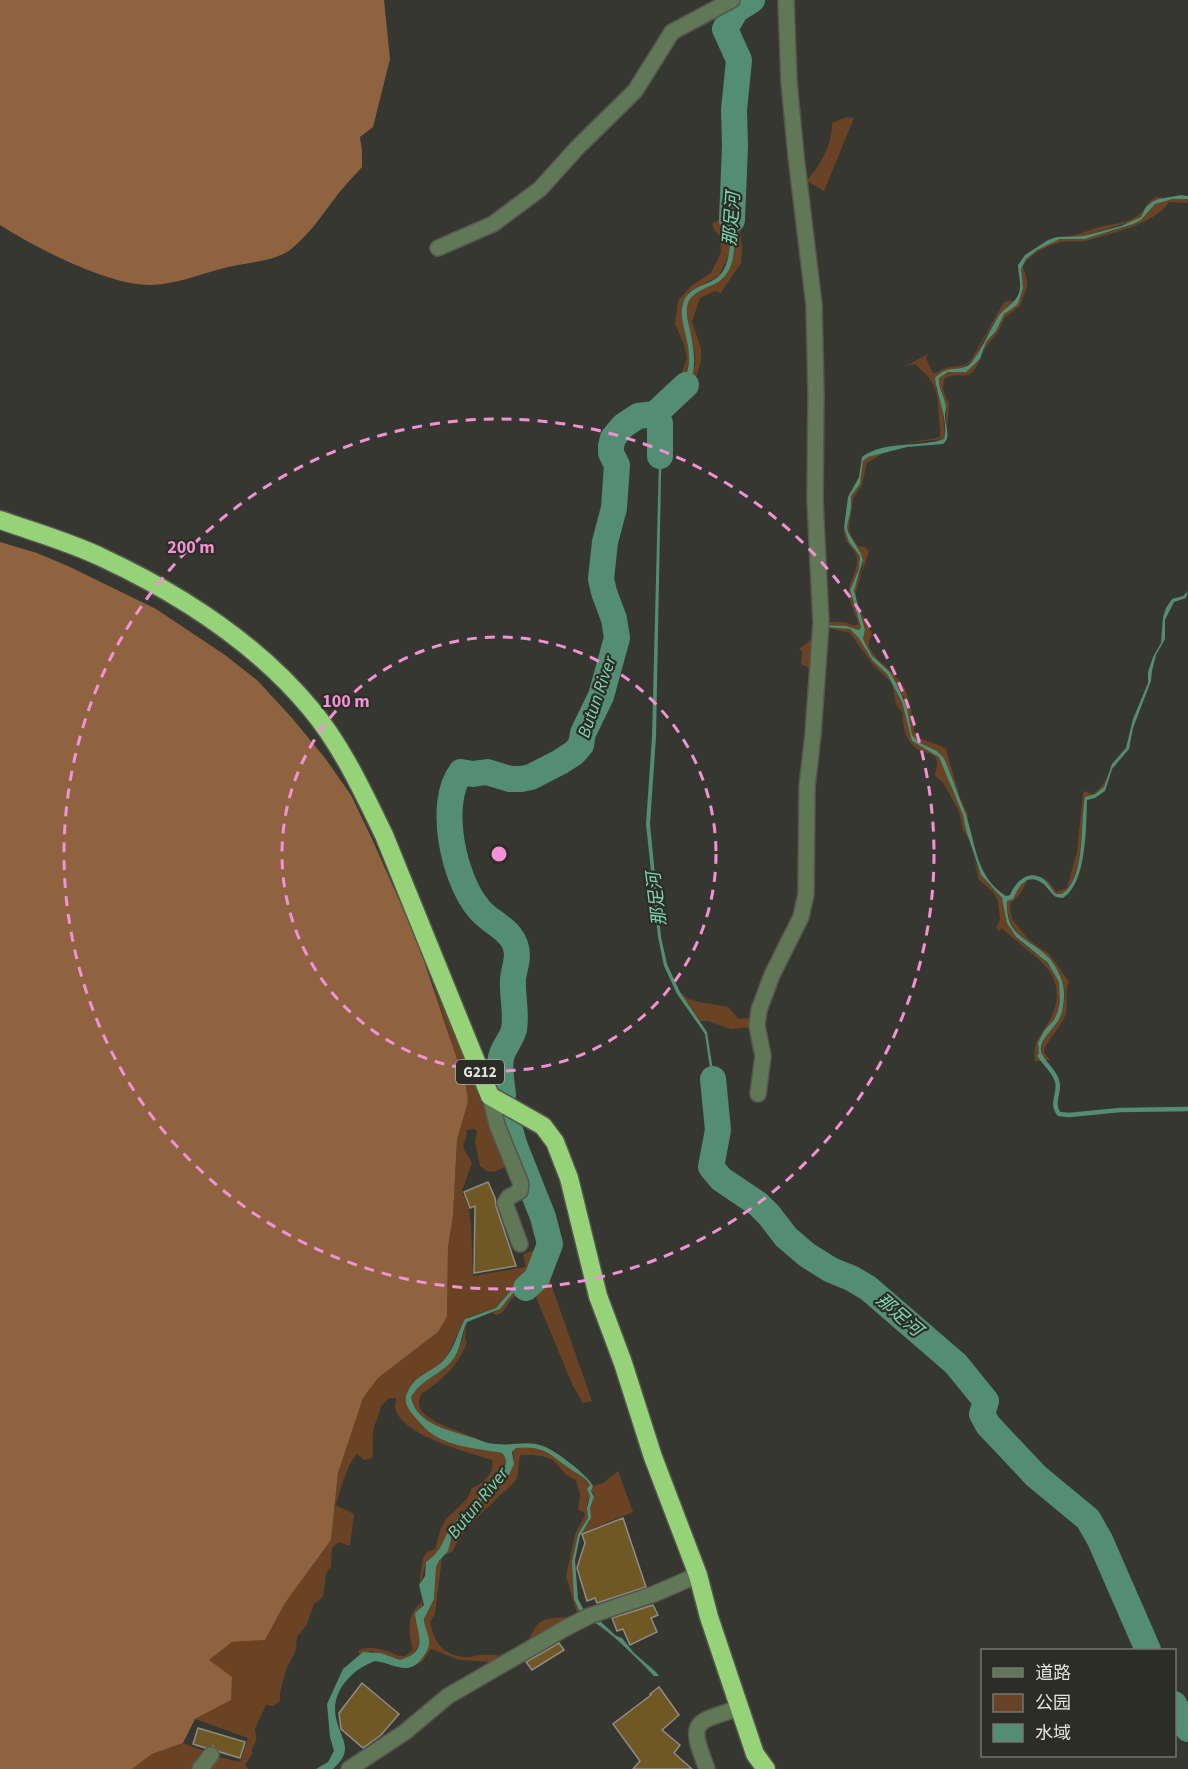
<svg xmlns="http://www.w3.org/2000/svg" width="1188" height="1769" font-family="'Source Sans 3','Noto Sans SC',sans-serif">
	<rect width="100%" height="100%" fill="#373731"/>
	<g fill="#6a4324">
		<path d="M847,117L854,118L824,191L807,181L811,221L800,128L807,180C820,167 833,142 832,123Z"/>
		<polygon points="742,178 739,222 742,248 741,263 721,293 715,291 700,298 692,321 701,349 701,361 694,384 675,408 660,419 662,410 687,387 695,365 695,355 686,311 689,300 693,295 721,279 733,257 734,185"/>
		<path d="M731,188L730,252L719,276L689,292L682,305L690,359L684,380L663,404L665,390L681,375L687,358L684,344L675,324L678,301L691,286L711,273L721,253L720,236L715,231L712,224L719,220C720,205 718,199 731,188Z"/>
		<path d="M1157,197L1164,198L1146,207L1141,217L1133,221L1084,236H1069C1079,235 1087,231 1096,228C1109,224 1126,224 1137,216C1146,211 1143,204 1157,197Z"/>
		<path d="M1173,199H1188V203L1169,202C1155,224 1110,234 1085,241C1077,243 1070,240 1062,242C1049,245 1029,254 1023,266L1027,280V287L1020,306L1005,317L998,332L983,351L986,342L996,331L1001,317L1019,301L1023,288L1021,269L1028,256L1049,243L1060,239H1085L1122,228L1141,220L1155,204Z"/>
		<path d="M1009,301H1015L998,317L982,343L975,360L961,368L939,373L936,388L942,406L945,434L944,439L907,443C918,440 930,440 940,437C941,430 939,424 939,418C938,391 936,382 915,364L906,366L928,354L926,359L933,373H936C951,362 960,371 971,360L1004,302Z"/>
		<polygon points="811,307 813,499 818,622 814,670 801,664 802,652 799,649 814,637 811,516 809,514 808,498 808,308"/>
		<path d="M980,359C970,386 959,369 944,379L943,390L949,404L947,431C945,422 947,415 946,406C945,396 938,388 939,378C957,364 960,380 980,359Z"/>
		<polygon points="885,452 867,463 862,485 853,499 849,528 851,536 858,546 865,547 869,551 856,591 856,603 854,588 862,571 863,560 861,554 850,538 847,526 851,509 851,496 860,484 863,461 868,457"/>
		<path d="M844,528L849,542L860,556L859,569L850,590L861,627L859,630L846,626L824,625L827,622C839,623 843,620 854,626L858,624C856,612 847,601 849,588C851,579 857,571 857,561C858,547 843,547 844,528Z"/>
		<path d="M858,607L872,633C871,637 868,642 869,646C872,658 898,674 905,689C911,703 912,719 915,734C924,743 936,742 946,749L960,798L968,815L967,820L944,758L937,751L920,743L912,735L906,702L899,689L890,672L872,656L863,639L865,630Z"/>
		<path d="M824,627L850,629L858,637L873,661L887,674L902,702L912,741C920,747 932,749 939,757C946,765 948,778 951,787C954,797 961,806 963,816C969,836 972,860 983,877C988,885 996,890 1001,898C1010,911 1003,925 1018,939C1033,954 1055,962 1060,985C1062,996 1060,1012 1054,1021C1045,1033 1031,1044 1041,1061H1035C1032,1040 1041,1037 1050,1020C1074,972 1030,956 1002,928L999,931L996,928L1000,920L998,901L992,891L979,880L970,842L963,830L959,811L944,784L935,775C936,769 939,762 935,757C931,753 926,753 921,751C907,744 902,729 903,714L896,704L892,683L873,665L850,633Z"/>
		<path d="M1107,777L1104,787C1098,792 1089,795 1085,801C1083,806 1083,814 1083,820C1081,840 1081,882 1062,894H1056L1040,877L1047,880L1057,892L1067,888L1077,852L1083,794L1084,791L1092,794C1100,789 1103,785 1107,777Z"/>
		<path d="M1024,881H1027L1020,894L1011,903L1010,908L1012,919L1029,940L1050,955L1069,982C1064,993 1069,1005 1065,1016C1061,1028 1049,1037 1044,1050L1045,1054L1050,1060H1046L1042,1056C1037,1030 1073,1019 1063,983C1052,945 1005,945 1007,901C1015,895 1016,887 1024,881Z"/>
		<polygon points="802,902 752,1027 731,1029 708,1021 700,1021 680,992 688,999 699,1002 728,1007 739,1019 749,1018 755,997 780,938 788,929"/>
		<path d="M432,984L454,1032L507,1166L494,1172L487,1171L480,1166L475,1141L477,1132L475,1129L466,1130L467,1134C461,1152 463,1145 472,1163L462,1191L469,1209L471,1227L473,1276L526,1267L523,1254L539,1249L542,1259L532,1282L525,1287H517L511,1290L496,1308L468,1317L463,1322L447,1357L437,1367L413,1382L407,1392C410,1400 412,1410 417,1418C431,1445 477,1448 502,1453L506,1460C500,1485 470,1502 455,1522C448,1531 445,1541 440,1551C436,1557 429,1558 426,1563C423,1570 424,1577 419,1585L423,1558L427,1552L435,1549L441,1528L446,1519L467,1499L472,1488C484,1484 495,1472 492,1460C468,1452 399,1435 395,1407C395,1404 396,1401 396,1398H389L381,1406C379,1416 375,1422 373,1431C371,1440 375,1449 372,1458L364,1460L357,1454C345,1467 342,1489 335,1505L354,1514L350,1546L339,1542L332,1548L331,1566L326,1574L323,1597L314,1604L307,1624L297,1637L296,1650L286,1670L280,1693V1701L273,1706L266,1705C264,1709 256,1726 255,1729C255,1733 257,1736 256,1740C254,1746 251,1747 252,1754L245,1765L248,1769H204L214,1756L240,1762L248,1738L195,1719L231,1700L209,1660L232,1642L265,1640L285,1603L331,1540L338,1473L363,1398L378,1378L438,1332L447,1317L448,1247L453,1216L457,1140L468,1102L448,1030Z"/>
		<path d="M544,1264L592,1401L583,1403L573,1386L533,1290C526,1292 515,1294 510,1301C506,1307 505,1312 497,1315L492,1313L500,1309L514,1292L532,1287L540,1276Z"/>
		<path d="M466,1324L465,1339L467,1342C459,1362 451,1371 434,1385C429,1388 427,1391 422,1393C405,1419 462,1430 476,1439C453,1432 416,1425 411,1397C421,1380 437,1376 450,1363C461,1352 462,1338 466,1324Z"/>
		<path d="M532,1447C549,1451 558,1460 571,1469C579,1474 584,1477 590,1485L587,1489L590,1496L587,1504L588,1518L578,1534L572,1562L579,1610L585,1615L437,1695L491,1662L460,1660L431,1649L422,1662L414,1666C434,1651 425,1639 424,1619L434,1599L436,1567L442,1557L435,1614L430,1622C434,1642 443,1656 466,1657C471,1658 475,1655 480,1655C499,1654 506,1659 523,1646C531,1640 532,1627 542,1621C554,1615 563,1621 577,1613L566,1576L575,1534L585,1515L584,1512L578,1510L580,1495L576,1480C566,1476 564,1473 558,1465C550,1454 532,1455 521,1455C516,1463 521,1473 515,1481C512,1486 506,1490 501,1494C483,1513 463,1528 452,1552L445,1555L458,1525L509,1475L514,1460L513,1450L516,1448Z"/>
		<polygon points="618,1471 633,1512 581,1533 590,1522 590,1508 594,1495 591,1491 593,1486 603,1483"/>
		<path d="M421,1599L423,1606L418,1611C418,1633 428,1651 400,1660L372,1651L359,1654V1650C373,1645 387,1650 399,1656H405L413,1649C408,1633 407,1613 421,1603Z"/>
		<polygon points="183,1743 209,1753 198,1769 132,1769 152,1754"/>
	</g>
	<g fill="#8f6240">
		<path d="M0,0H384L390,59L373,127L360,137L362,151V167C354,176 345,185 338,194C323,214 309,235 290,250C275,261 246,263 228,267C203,273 178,284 152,285C109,286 36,248 0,225Z"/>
		<polygon points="0,542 37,553 68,566 156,609 225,655 258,681 292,718 325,758 351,795 373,841 418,943 466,1086 468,1102 457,1140 453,1216 448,1247 447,1317 438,1332 378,1378 363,1398 338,1473 331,1540 285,1603 265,1640 232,1642 209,1660 232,1677 231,1700 195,1719 183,1743 152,1754 132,1769 0,1769"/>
	</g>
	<g fill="#538d72">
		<path d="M734,185C735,199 734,212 734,226C734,246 737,269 718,282C708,288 693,291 688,303C685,312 688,321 690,330C698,369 697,385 662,410C663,398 682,386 687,372C695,347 677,322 683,304C688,286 705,287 718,277C736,262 730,210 731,188Z"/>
		<path d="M1181,195L1188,196V199H1173L1155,204L1141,220L1133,224L1085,239H1060L1037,250L1026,259L1021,269L1023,288L1019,301L1017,305L1004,314L996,331L986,342L980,359L966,372H948L939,378C938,389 945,396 946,407C946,410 945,413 945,416C945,427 952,437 943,444L907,447L868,457L863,461L860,484L851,496V509L847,526L848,532L861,554L863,560L854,591L865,630L863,639L872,656L890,672L899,689L907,708L912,735L920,743L937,751L944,758C951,775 959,797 966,815C976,845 976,877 1006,896L1010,895C1015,883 1027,869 1042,878C1048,882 1051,889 1056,894H1062C1086,879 1080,822 1085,797L1095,794L1104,787L1112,764L1126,748L1133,719L1148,683V672L1153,657L1161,643L1163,617L1166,608L1172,599L1183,596L1188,591L1186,598L1174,602L1165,620V639L1156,655L1152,671L1151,681L1133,728L1129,749L1112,769L1105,791L1095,798L1087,800C1086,826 1087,883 1063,898L1056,897C1050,893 1048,887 1042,883C1027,872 1018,887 1013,899L1007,901C1005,937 1029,938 1048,957C1054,963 1060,974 1062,981C1066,992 1064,1011 1058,1021C1050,1033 1032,1046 1046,1060L1041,1061L1039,1057L1038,1043L1044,1031L1054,1020L1058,1011L1060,1001L1059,982L1048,963L1016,937L1007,923L1002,898L981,875L966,830L963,815L939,757L912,741L902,702L887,674L873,661L858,637L850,629L824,627V625L846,626L859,630L861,627L850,590L859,569L860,556L849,542L844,528L848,497L859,477L862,457C885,440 919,448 944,439C949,422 937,396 935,378C947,365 956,372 969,365C977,359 991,328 998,317C1004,308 1015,304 1019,293C1022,283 1018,274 1018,265L1025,255L1048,240L1057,237L1084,236L1121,226L1141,217L1146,207L1152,202L1159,199Z"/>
		<polygon points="660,420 662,426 656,737 650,824 661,937 667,964 680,992 707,1032 717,1096 718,1112 715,1113 714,1096 705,1034 677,994 664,966 658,937 646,824 652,737"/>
		<path d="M542,1259L544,1264L540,1276L532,1287L514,1292L500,1309L467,1322C460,1335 462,1350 451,1362C438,1376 422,1379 411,1397C416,1425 452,1431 474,1438C482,1441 489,1444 497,1444C512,1446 527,1440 543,1446C555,1450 588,1475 593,1486L591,1491L594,1497L590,1508L591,1518L580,1536L575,1560L578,1599L585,1612V1615L579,1610L574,1599L572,1562L578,1534L588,1518L587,1508L590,1496L587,1489L590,1485C585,1477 579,1475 572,1470C548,1454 547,1446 516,1448L512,1452L514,1464L509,1475L465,1517L452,1536L448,1551L439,1561L436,1567L434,1599L424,1619C424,1627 430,1636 429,1643C429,1648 426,1653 423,1657C408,1678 394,1663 375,1661C352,1669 330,1692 336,1718C341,1741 355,1749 333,1769H316L328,1762L334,1751L330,1737L327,1704L343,1669L363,1652L381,1653L400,1660C430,1651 417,1635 415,1613L424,1605L419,1585L425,1576L426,1562C445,1549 441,1539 455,1522C469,1504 492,1490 503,1470C507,1463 507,1459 502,1453C476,1448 440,1447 421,1424C419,1422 417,1419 415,1417C407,1408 402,1401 409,1389C416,1375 434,1371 444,1360C455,1348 457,1333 465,1319L496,1308L513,1288L528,1285L535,1278Z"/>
		<path d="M594,1618L600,1621L616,1636L622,1638L634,1653L656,1672L659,1676H654C643,1664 607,1628 593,1622Z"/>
	</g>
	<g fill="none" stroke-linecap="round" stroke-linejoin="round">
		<path stroke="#538d72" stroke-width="4.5" d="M1040,1056C1045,1064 1055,1072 1057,1081C1061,1093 1050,1102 1059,1114L1069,1115L1120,1110L1188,1109"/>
		<g stroke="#538d72" stroke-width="26">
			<polyline points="732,220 735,146 734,110 739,60 725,29 736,10 752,0"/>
			<polyline points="660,456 660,423 655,414 686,385"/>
			<polyline points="713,1079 718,1130 711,1167 721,1179 758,1204 769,1215 786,1237 807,1255 831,1270 851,1278 868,1288 956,1364 986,1401 982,1414 988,1425 1036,1476 1088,1519 1100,1540 1148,1650"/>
			<path d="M503,1095C502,1083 498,1065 502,1054C505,1046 512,1038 514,1029C517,1013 512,996 513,979C514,969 519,958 516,948C512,929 490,923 479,909C454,880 437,804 461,772L473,774L487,772L510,779H521L531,777L560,762L574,753L581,745L583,733L601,696L617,638L614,619L604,592L601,579L605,542L614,508L617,465L611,453V446L613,438L623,426L638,416L655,414"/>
			<polyline points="506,1115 514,1144 543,1217 550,1244 537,1278 526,1288"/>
			<polyline points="1174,1704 1188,1729"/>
		</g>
	</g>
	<g fill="#705825" stroke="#8f8c85" stroke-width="1.5">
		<polygon points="488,1182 495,1198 496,1206 516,1266 474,1273 475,1206 470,1208 464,1192"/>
		<polygon points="623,1518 646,1587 597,1603 595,1598 587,1601 577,1568 585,1543 582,1534"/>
		<polygon points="653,1605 658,1615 651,1618 657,1632 630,1645 623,1629 617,1631 612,1618"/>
		<polygon points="559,1643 564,1650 532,1670 526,1662"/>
		<polygon points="362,1683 399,1714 381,1735 363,1748 341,1729 339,1713"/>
		<polygon points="659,1687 679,1715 662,1730 680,1745 674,1753 692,1769 633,1769 640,1761 613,1724 651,1695 650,1694"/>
		<polygon points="198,1728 245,1742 240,1758 220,1752 213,1746 205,1748 193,1744"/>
	</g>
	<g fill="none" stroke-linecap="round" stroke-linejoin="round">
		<defs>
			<g id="minor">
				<polyline points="438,248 493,224 540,189 577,148 635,91 672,32 732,0"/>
				<polyline points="758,1094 763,1056 757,1026 759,1010 772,975 801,917 806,894 807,787 813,734 821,623 815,500 816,394 814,305 796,156 789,82 786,0"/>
				<polyline points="490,1096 497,1125 521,1184 520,1191 509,1197 505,1203 520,1244"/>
				<polyline points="200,1769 211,1755"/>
				<polyline points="349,1769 405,1732 448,1696 564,1629 589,1616 654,1594 698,1575"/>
				<path d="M707,1769C688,1720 693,1723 740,1708"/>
			</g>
			<path id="highway" d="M0,520C34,532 70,542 103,558C180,594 256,643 311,709C342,746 363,792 384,835L490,1096L543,1126L555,1142L569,1178L598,1296L623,1363L653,1457L698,1575L709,1617L755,1754L766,1769"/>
		</defs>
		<use href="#minor" stroke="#565650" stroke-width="18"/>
		<use href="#highway" stroke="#565650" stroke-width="21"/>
		<use href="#minor" stroke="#607855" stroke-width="15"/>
		<use href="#highway" stroke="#95d278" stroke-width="18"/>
	</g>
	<g fill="none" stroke="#f391d6" stroke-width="3" stroke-dasharray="10 8">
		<circle cx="499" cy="854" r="217"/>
		<circle cx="499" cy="854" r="435"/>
	</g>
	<g text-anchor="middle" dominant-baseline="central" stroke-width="4.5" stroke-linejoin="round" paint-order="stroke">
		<rect fill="#2d2d27" stroke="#acaca7" stroke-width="1.5" x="456" y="1060" width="48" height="24" rx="4.5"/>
		<g font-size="15" font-weight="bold" fill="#e2e2de">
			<text x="480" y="1072">G212</text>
		</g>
		<g font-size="18" font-style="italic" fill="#7ed8ae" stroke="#2d2d27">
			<text transform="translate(732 219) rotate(-86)">那足河</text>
			<text transform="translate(597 697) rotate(-71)">Butun River</text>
			<text transform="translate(657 899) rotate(-97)">那足河</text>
			<text transform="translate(899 1315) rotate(41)">那足河</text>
			<text transform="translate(478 1503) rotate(-51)">Butun River</text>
		</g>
	</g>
	<circle cx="499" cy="854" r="9" fill="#f391d6" stroke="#2d2d27" stroke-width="3"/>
	<g font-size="18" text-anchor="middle" font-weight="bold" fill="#f391d6" stroke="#2d2d27" stroke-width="4.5" stroke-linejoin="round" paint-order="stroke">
		<text x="191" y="553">200 m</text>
		<text x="346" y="707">100 m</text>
	</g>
	<rect x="981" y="1649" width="195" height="108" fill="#2d2d27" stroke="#757570" stroke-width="1.5"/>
	<rect x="993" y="1668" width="30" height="9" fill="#607855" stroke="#757570" stroke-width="1.5"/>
	<text x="1035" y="1679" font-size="18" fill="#e2e2de">道路</text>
	<rect x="993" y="1694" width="30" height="18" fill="#6a4324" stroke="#757570" stroke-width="1.5"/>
	<text x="1035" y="1709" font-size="18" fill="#e2e2de">公园</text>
	<rect x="993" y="1724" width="30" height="18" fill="#538d72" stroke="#757570" stroke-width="1.5"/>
	<text x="1035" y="1739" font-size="18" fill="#e2e2de">水域</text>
</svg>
